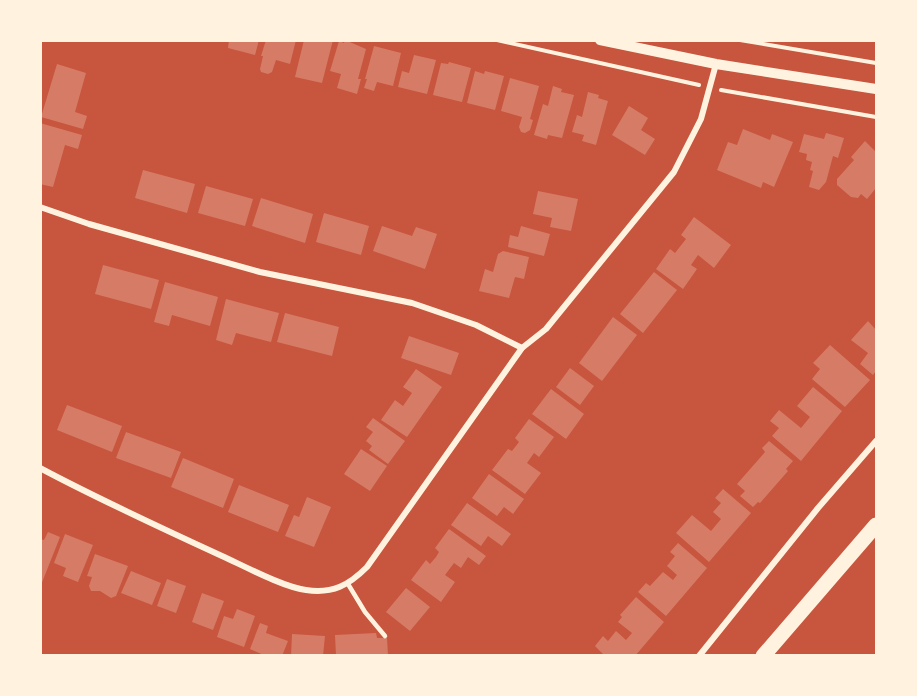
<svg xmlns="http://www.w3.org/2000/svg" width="917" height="696" font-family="Commissioner,sans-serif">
	<rect width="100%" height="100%" fill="#c8553d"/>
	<g fill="#d67c66">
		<polygon points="229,40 259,40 255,55 228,48"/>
		<polygon points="266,40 296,40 290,64 276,60 272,72 268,74 261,72 260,69 263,56 261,56"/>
		<polygon points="304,40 333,40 322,83 295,77"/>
		<polygon points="345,40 366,49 358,79 361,79 357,94 337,88 341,74 330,71 339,41 344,43"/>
		<polygon points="374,46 401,53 393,86 377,82 374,91 364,88 367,79 365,79"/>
		<polygon points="414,55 436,60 427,94 398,87 402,71 409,73"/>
		<polygon points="449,62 471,68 462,102 433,95 441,63 448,64"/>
		<polygon points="57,64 86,73 75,112 87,116 83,129 41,117"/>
		<polygon points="475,71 484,74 485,71 504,76 495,110 467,103"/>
		<polygon points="510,78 539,86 530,119 533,120 530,130 525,133 521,132 519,127 522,117 501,111"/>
		<polygon points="553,86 562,89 561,92 574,95 562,138 548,135 547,139 534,135 543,104 548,106"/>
		<polygon points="588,92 599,95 598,98 608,101 596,145 582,141 584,135 572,132 577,115 582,117"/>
		<polygon points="629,106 648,118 641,130 655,139 645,155 612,135"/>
		<polygon points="40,123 82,135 78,149 65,145 53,187 40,184"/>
		<polygon points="743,129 770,140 772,134 793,142 774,187 763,182 761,188 717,170 728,142 737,145"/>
		<polygon points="826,133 844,138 838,158 833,156 826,182 819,190 809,187 813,171 810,170 812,162 806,160 807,154 799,152 804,134 824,139"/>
		<polygon points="865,141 876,152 876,188 867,199 861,194 858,198 851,197 837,185 837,179 854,160 851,157"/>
		<polygon points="143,170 195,184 187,213 135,198"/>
		<polygon points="206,186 253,199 245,226 198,213"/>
		<polygon points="538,191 578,199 571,231 550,227 552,218 533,214"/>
		<polygon points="261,198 313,214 305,243 252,226"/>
		<polygon points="324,213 369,226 361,255 316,242"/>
		<polygon points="694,217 731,245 714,268 698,255 691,265 697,269 683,289 656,269 670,249 675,253 686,239 681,235"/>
		<polygon points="382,226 412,236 416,227 437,234 425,269 373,251"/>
		<polygon points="521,226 550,234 544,256 508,247 510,235 518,237"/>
		<polygon points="503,251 529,257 524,279 515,277 509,298 479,291 485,269 493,272 498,254"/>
		<polygon points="103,265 159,280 151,309 95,294"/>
		<polygon points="654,272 677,290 643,333 620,314"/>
		<polygon points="165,282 218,297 210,326 172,315 169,326 154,322"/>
		<polygon points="226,299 279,313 271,342 236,333 232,345 216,340"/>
		<polygon points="285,313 339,327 332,356 277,342"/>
		<polygon points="613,317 637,335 602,381 579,363"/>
		<polygon points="868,321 876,330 876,371 873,375 860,364 868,353 851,340"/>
		<polygon points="409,336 459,353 451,375 401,358"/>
		<polygon points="830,345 870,380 845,407 812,379 820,369 813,363"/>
		<polygon points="570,368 594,386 580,405 556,387"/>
		<polygon points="416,369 442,387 407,437 381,420 395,400 403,406 412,393 403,387"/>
		<polygon points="813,387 842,411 801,461 772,436 779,428 770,421 779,410 801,428 810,417 797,406"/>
		<polygon points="551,389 584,414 566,439 532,414"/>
		<polygon points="67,405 122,426 112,452 57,430"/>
		<polygon points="373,418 405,441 388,464 369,450 372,446 366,441 373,432 366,427"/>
		<polygon points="529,419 554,437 539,457 534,453 527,463 541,473 525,494 492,470 508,449 512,451 519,442 515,438"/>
		<polygon points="126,432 181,452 171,478 116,458"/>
		<polygon points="769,441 793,461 786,469 788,471 760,503 758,502 753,507 740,496 745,491 737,484 765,452 762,448"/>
		<polygon points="361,449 387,466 370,491 344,474"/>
		<polygon points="183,458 234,479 223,508 171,487"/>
		<polygon points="489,474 524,499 513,514 504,507 497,516 472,498"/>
		<polygon points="239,485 289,505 278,532 228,512"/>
		<polygon points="723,489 751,513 709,562 676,533 692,515 711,531 721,519 713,512 721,503 715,498"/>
		<polygon points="307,497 331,507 314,547 285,536 294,515 299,517"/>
		<polygon points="467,503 511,534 502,546 488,536 481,546 451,525"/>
		<polygon points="449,529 486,556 479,565 468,557 461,568 454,563 445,575 455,582 441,602 411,580 426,560 430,564 436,557 439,552 435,548"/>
		<polygon points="48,532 60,537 41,585 40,539 44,540"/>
		<polygon points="65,534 93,545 78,582 63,576 66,568 54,563"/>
		<polygon points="678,543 707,568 666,616 638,592 646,583 650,586 663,572 673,580 677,575 667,566 675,556 670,552"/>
		<polygon points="95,554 128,566 116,596 111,598 100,591 91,591 89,586 92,577 87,576"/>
		<polygon points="131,571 161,583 152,605 121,593"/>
		<polygon points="167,579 186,586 176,613 157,606"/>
		<polygon points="406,588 430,607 410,631 386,612"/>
		<polygon points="202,593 224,601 213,630 192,622"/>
		<polygon points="636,597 664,622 635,656 605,656 595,646 603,636 608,641 616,631 626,640 632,633 618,622 622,617 620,615"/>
		<polygon points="237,609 255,616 244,647 217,637 224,616 233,619"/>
		<polygon points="260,623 268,626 266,633 288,641 282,656 266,656 250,649"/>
		<polygon points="376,633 377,638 387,638 388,656 336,656 335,635"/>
		<polygon points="292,634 325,636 323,656 291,656"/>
	</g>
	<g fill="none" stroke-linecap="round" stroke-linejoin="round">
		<g stroke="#fff3e0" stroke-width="4">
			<polyline points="497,40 699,85"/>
			<polyline points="740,40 876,63"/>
			<polyline points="721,90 876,117"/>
		</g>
		<polyline stroke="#fff3e0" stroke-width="4.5" points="348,584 365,612 385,636"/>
		<g stroke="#fff3e0" stroke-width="6">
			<polyline points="40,207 89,224 260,272 412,303 476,325 522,348"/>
			<path d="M40,468C100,500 161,528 222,556C244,566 283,587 306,590C333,594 349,585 367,567L522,348L546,329L674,172L701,119L716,64"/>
			<polyline points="699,656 818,508 876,441"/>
		</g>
		<polyline stroke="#fff3e0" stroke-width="10" points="600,40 716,64 876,89"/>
		<polyline stroke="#fff3e0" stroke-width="15" points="763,656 876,525"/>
	</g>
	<rect width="917" height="696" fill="none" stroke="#fff3e0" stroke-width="84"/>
</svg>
